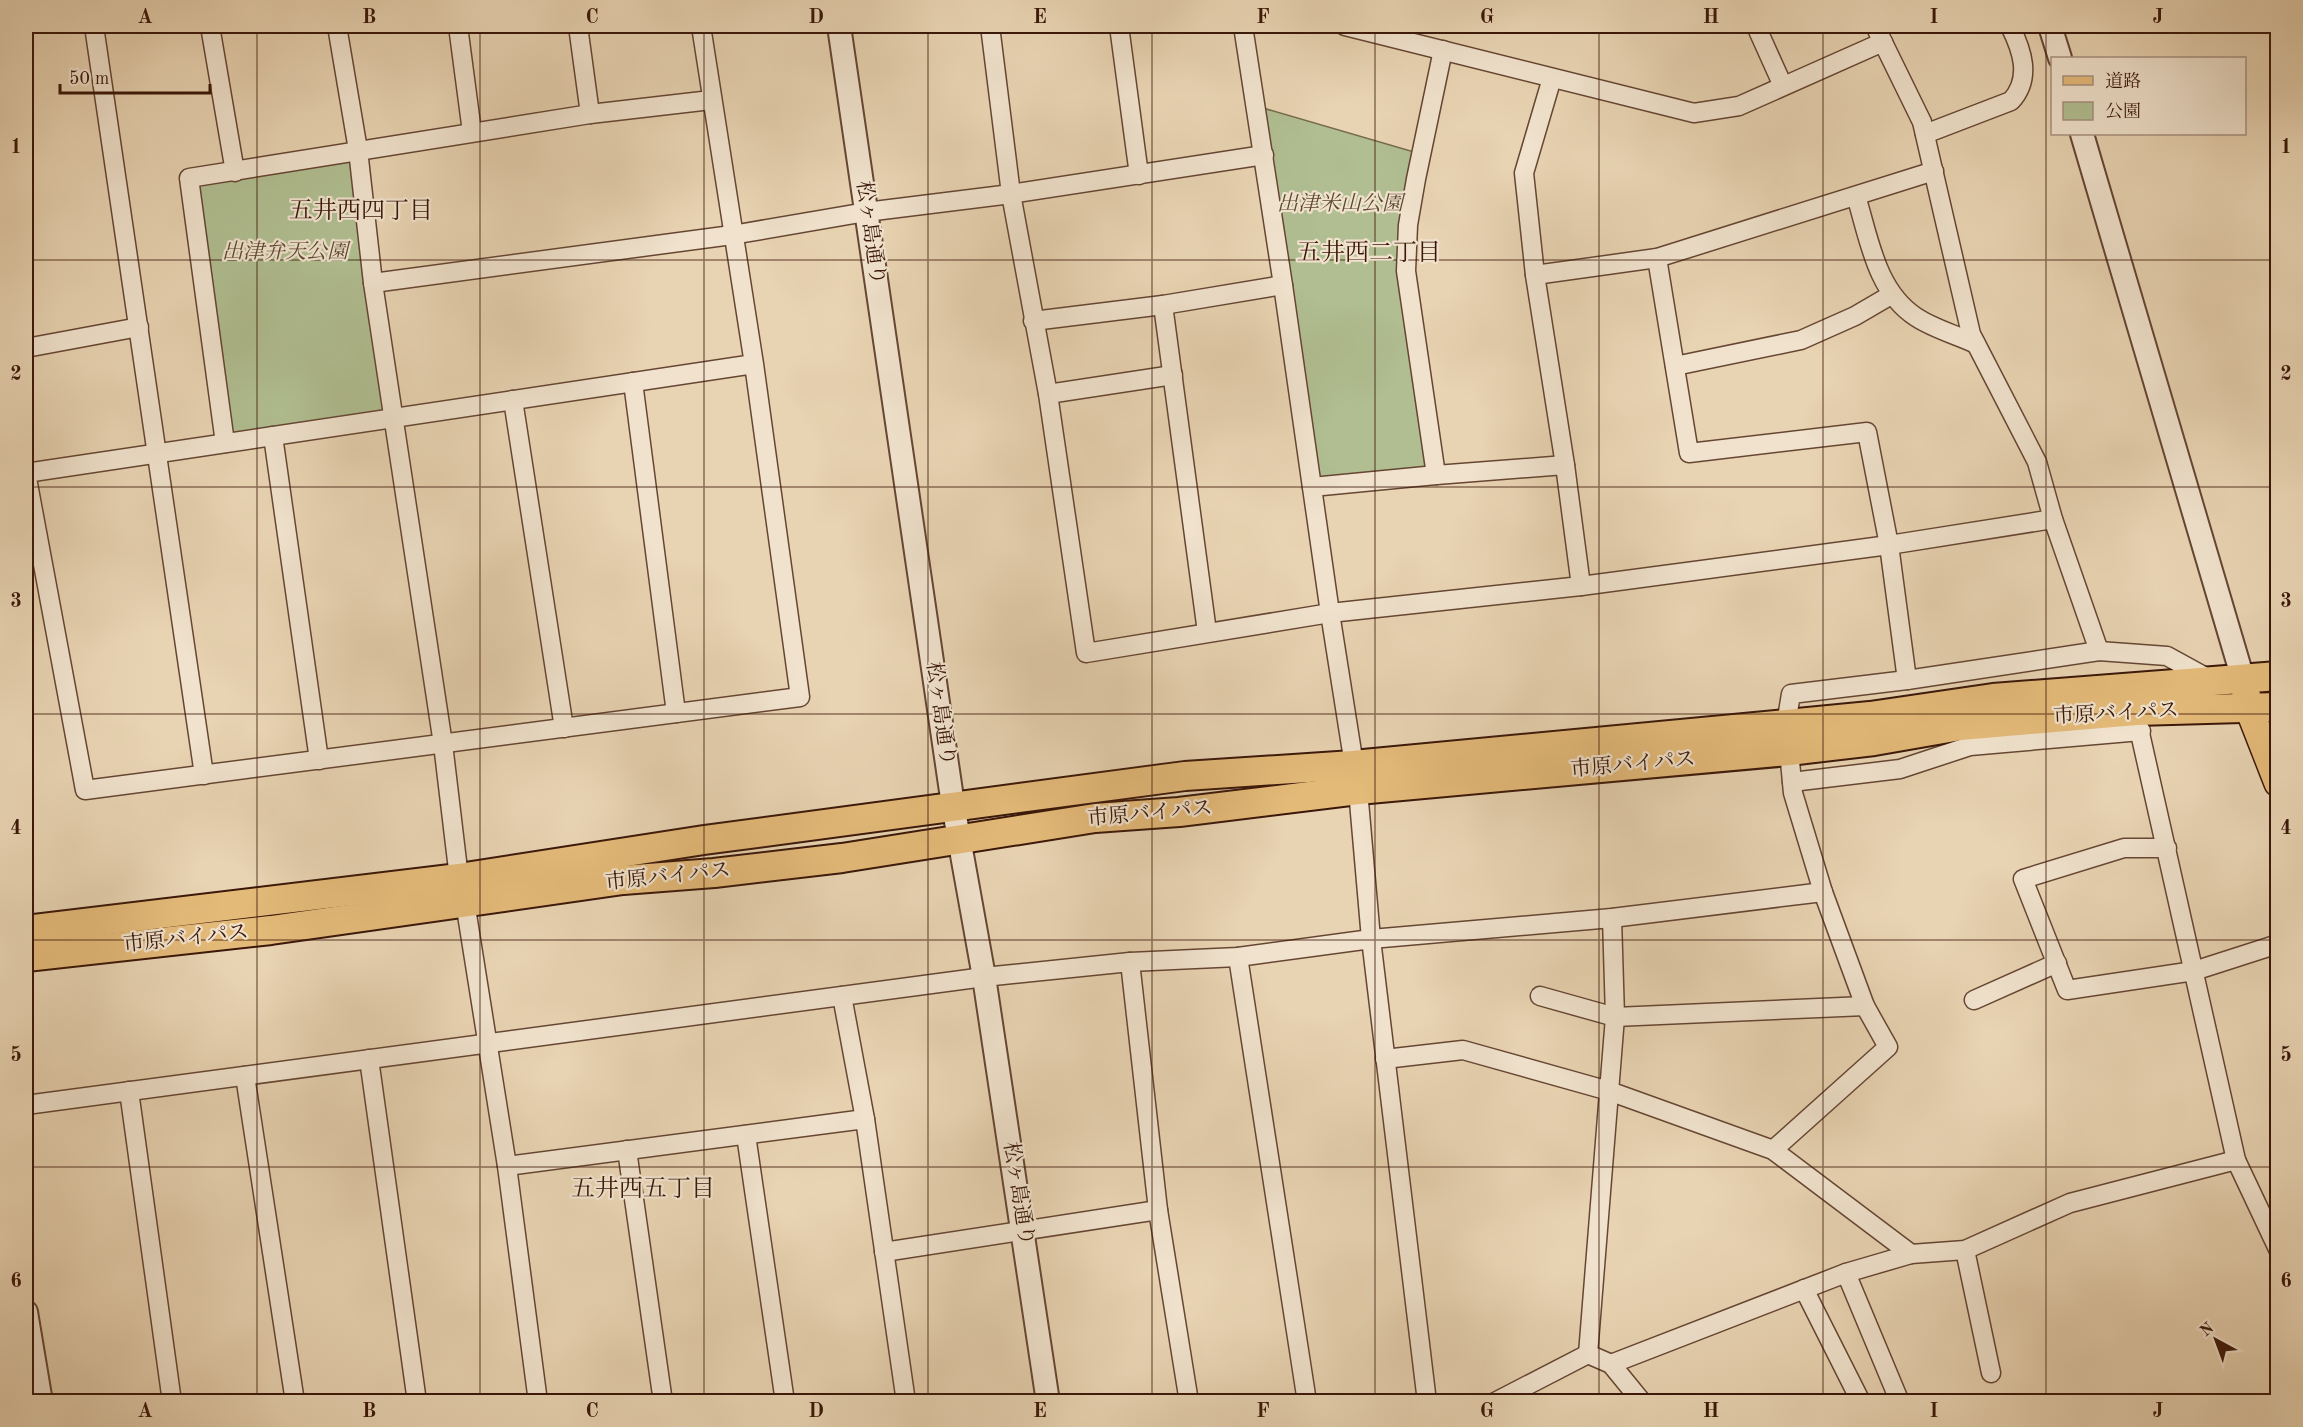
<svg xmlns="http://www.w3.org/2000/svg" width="2303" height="1427" font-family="'Old Standard TT','Noto Serif JP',serif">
	<rect width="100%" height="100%" fill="#e8d3b2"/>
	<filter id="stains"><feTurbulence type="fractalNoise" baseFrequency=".00333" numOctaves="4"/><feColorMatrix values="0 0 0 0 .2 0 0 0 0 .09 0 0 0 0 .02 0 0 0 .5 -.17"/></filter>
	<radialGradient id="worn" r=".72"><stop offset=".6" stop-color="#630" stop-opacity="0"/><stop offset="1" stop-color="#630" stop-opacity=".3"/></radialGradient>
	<g fill="#b0be91" stroke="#756a4d" stroke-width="1.5">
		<polygon points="1256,106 1421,154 1408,225 1436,475 1312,487"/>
		<polygon points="358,150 393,418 225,443 189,178"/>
	</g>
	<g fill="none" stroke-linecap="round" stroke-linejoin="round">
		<defs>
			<g id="minor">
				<polyline points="94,26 204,775"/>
				<polyline points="210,26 235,172"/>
				<polyline points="337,26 358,150 373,283 443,744 459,878"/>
				<polyline points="458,26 472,132"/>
				<polyline points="578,26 590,114"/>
				<polyline points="701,26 754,364 800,697 85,790 26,473 754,364"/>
				<polyline points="990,26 1011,194 1048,394 1086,653 1330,613 1581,586 1889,545 2053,519"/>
				<polyline points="1119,26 1139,175"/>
				<polyline points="1243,26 1283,285 1330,613 1358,790 1371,939 1427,1402"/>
				<polyline points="1345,26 1694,113 1739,106 1883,42"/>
				<polyline points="1756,26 1783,86"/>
				<polyline points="1875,26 1922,122 1971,334 2037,462 2053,519 2099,651"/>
				<polyline points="1552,78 1524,173 1535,275 1565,465 1581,586"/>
				<path d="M1925,134L2011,101C2032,78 2022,50 2010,26"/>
				<path d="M1856,196C1869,238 1876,291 1916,317C1934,329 1957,335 1976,344"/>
				<polyline points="1657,258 1689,453 1867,432 1889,545 1907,680"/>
				<polyline points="1535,275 1657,258 1934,171"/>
				<polyline points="373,283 732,235 866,212 1011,194 1264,155"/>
				<polyline points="1163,305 1207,632"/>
				<polyline points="1033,321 1163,305 1283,285"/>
				<polyline points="26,348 139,327"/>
				<polyline points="1675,366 1801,340 1855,316 1891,295"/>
				<polyline points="633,382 676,713"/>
				<polyline points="1048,394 1173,375"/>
				<polyline points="513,400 564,728"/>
				<polyline points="273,436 319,760"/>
				<polyline points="225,443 189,178 590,114 711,100"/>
				<polyline points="1436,475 1406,271 1408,225 1416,179 1443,50"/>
				<polyline points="1312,487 1436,475 1565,465"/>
				<polyline points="2133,702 2236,1160 2278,1249"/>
				<polyline points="1786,724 1791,694 1907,680 2099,651 2167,656 2209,679"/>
				<polyline points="1792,782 1900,769 1970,746 2141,731"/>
				<polyline points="2167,848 2124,848 2023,879 2067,990 2194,971 2278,944"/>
				<polyline points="465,902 507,1166 538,1402"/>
				<polyline points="1612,918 1615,1017 1588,1354 1611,1364 1642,1402"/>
				<polyline points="1238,957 1307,1402"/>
				<polyline points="1130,962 1158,1210 1189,1402"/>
				<polyline points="842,996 865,1119 906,1402"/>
				<polyline points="1540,996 1615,1017 1865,1006"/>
				<polyline points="1974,1000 2057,963"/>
				<polyline points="369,1059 417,1402"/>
				<polyline points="1385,1059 1463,1050 1609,1091 1773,1150 1911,1254"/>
				<polyline points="245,1076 295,1402"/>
				<polyline points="129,1091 172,1402"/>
				<polyline points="26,1105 984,977 1130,962 1238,957 1371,939 1612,918 1823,892"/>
				<polyline points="746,1135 785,1402"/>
				<polyline points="627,1150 663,1402"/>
				<polyline points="1773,1150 1888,1047 1865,1006 1823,892 1793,793 1789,751"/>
				<polyline points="507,1166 865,1119"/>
				<polyline points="1965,1250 1991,1373"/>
				<polyline points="884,1252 1158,1210"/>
				<polyline points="1846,1273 1899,1400"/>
				<polyline points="1804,1289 1861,1402"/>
				<polyline points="1611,1364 1846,1273 1911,1254 1965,1250 2070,1203 2236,1160"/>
				<polyline points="1495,1402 1588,1354"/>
			</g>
			<g id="tertiary">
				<polyline points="839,26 953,805 984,977 1048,1402"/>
				<polyline points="2050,26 2060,58"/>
				<polyline points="2082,134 2243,679"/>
				<polyline points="26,1312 41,1402"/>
			</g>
			<polyline id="primary" points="2245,688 2249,709 2278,783"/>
			<g id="trunk">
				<polyline points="26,930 459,878 704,840 1185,776 1353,765 1870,716 1993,698 2278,676"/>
				<polyline points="26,957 271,930 623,880 714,873 842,858 1095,818 1179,812 1358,790 1789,751 1874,741 1960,726 2042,719 2136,711 2278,707"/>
			</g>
		</defs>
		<use href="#minor" stroke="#664633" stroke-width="21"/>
		<use href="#tertiary" stroke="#664633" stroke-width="26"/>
		<use href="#primary" stroke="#3a1709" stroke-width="30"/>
		<use href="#trunk" stroke="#3a1709" stroke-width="32"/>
		<use href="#minor" stroke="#f0e2cd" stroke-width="18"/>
		<use href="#tertiary" stroke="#f0e2cd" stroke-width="22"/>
		<use href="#primary" stroke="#e4ba79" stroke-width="27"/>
		<use href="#trunk" stroke="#e4ba79" stroke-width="28"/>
	</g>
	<path fill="none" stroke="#3a1709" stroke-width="1.5" stroke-opacity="0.55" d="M257,26V1402M480,26V1402M704,26V1402M928,26V1402M1152,26V1402M1375,26V1402M1599,26V1402M1823,26V1402M2046,26V1402M26,260H2278M26,487H2278M26,714H2278M26,940H2278M26,1167H2278"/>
	<g text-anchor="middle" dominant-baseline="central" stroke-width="4.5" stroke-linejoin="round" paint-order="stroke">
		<g font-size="21" font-style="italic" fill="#5d4932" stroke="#f0e2cd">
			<text x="1340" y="204">出津米山公園</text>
			<text x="285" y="252">出津弁天公園</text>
		</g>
		<g font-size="21" fill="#3a1709" stroke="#f0e2cd">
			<text transform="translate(870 233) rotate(82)">松ヶ島通り</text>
			<text transform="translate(940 714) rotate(82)">松ヶ島通り</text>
			<text transform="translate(2116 714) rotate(-3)">市原バイパス</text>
			<text transform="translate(1633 765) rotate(-5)">市原バイパス</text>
			<text transform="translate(1150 814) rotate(-5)">市原バイパス</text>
			<text transform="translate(668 877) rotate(-6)">市原バイパス</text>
			<text transform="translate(186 939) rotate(-6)">市原バイパス</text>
			<text transform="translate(1018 1194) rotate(81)">松ヶ島通り</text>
		</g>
		<g font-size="24" fill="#3a1709" stroke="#f0e2cd">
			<text x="361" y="212">五井西四丁目</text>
			<text x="1369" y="254">五井西二丁目</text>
			<text x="643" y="1190">五井西五丁目</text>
		</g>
	</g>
	<rect width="2303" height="1427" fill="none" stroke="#e8d3b2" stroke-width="66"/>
	<rect x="2051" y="57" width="195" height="78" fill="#f0e2cd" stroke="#a7917f" stroke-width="1.5"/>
	<rect x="2063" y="76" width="30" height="9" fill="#e4ba79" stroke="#a7917f" stroke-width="1.5"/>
	<text x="2105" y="87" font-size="18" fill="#3a1709">道路</text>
	<rect x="2063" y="102" width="30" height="18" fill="#b0be91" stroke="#a7917f" stroke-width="1.5"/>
	<text x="2105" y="117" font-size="18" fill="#3a1709">公園</text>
	<g transform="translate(2216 1340) rotate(319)" stroke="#f0e2cd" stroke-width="4.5" paint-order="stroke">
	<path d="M0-4.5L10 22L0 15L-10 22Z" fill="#3a1709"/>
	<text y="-9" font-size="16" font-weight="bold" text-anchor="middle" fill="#3a1709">N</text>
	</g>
	<path d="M60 84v9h150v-9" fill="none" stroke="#3a1709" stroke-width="3"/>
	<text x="69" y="84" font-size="18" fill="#3a1709" stroke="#f0e2cd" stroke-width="4.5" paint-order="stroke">50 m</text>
	<rect x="33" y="33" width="2237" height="1361" fill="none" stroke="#3a1709" stroke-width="2"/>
	<g font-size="20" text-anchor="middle" font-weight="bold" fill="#3a1709">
		<text x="145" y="23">A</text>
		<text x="369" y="23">B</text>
		<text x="592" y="23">C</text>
		<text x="816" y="23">D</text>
		<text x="1040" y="23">E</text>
		<text x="1263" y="23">F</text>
		<text x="1487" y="23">G</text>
		<text x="1711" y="23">H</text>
		<text x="1934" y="23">I</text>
		<text x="2158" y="23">J</text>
		<text x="16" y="153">1</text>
		<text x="2286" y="153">1</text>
		<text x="16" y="380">2</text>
		<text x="2286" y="380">2</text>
		<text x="16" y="607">3</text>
		<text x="2286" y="607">3</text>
		<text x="16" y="834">4</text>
		<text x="2286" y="834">4</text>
		<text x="16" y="1061">5</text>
		<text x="2286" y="1061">5</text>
		<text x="16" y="1287">6</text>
		<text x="2286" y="1287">6</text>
		<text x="145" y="1417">A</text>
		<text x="369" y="1417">B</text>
		<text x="592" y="1417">C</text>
		<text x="816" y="1417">D</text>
		<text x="1040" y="1417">E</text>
		<text x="1263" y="1417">F</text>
		<text x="1487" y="1417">G</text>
		<text x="1711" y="1417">H</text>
		<text x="1934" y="1417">I</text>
		<text x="2158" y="1417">J</text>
	</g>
	<rect width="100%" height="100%" filter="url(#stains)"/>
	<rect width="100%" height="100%" fill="url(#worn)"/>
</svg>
